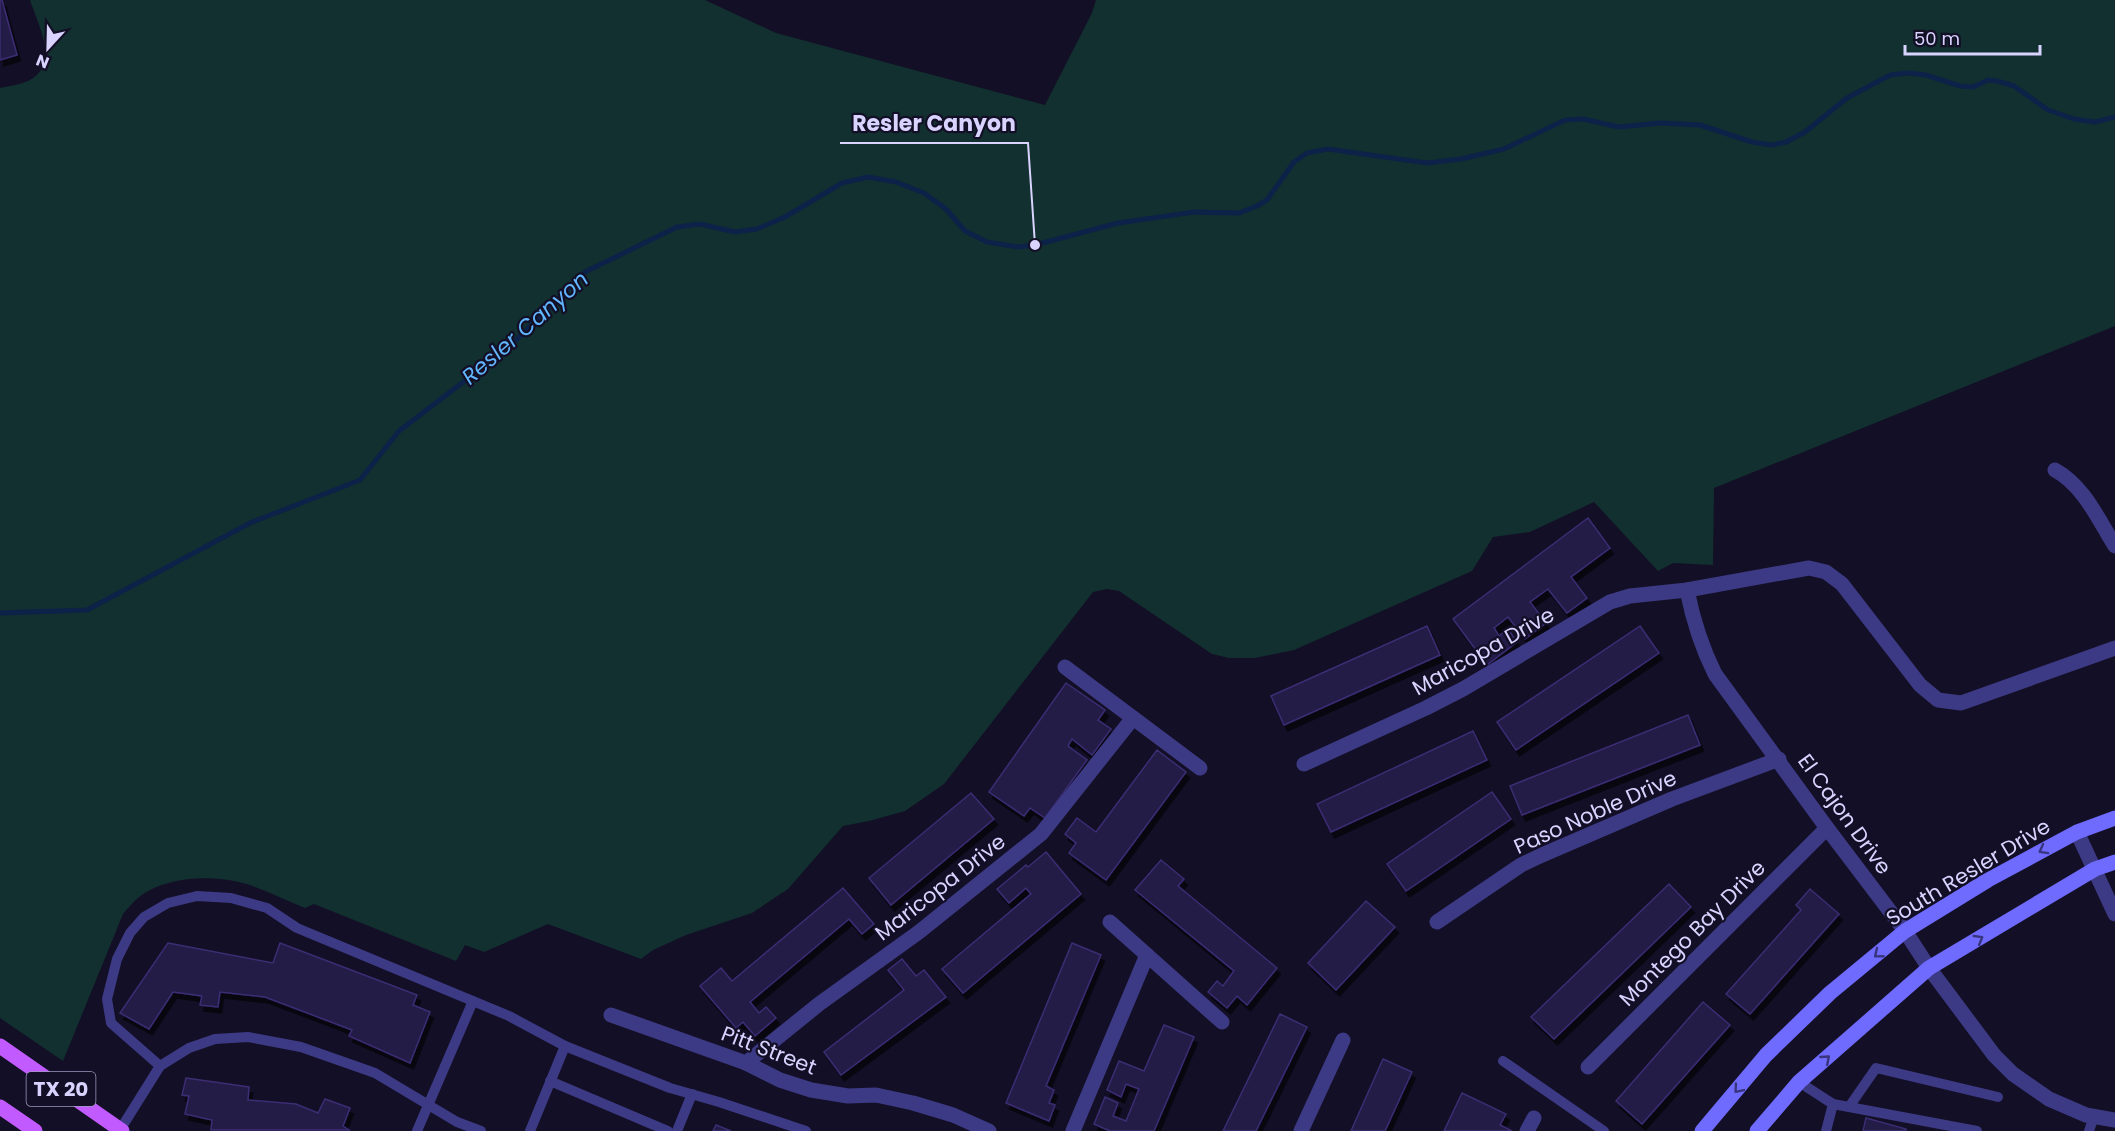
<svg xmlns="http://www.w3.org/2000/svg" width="2115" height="1131" font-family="Poppins,sans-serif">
	<defs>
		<filter id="shadow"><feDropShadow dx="3.5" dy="6" stdDeviation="0" flood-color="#0009"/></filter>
	</defs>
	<rect width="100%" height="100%" fill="#130f26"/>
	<path fill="#12302f" d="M30,0H705L776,33L1045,105L1092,13L1096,0H2115V326L1714,488L1713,565L1673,563L1658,571L1594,502L1530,532L1493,537L1472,571L1294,650L1255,658H1229L1212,654L1119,591L1107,589L1093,592L944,784L905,811L869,821L843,826L788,889L752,913L686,935L653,950L641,959L548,924L484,952L465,945L456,961L314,904L305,908C287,901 269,892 250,885C217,874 167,875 139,897C133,902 128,908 123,914L63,1061L0,1018V88C9,86 19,85 28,81C61,65 38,25 30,0Z"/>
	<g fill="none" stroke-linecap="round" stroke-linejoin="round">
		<polyline stroke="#0c2248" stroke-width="5" points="0,613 87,610 250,523 360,480 399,431 509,347 585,272 677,227 700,224 735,232 757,229 785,217 842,183 868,177 896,182 924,193 946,209 965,231 987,242 1018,247 1035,245 1118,223 1194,212 1239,213 1257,206 1267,200 1294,162 1307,153 1328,149 1427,163 1461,159 1504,149 1565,120 1583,119 1619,127 1660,123 1700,125 1752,142 1772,145 1786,142 1805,132 1847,98 1890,75 1908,73 1926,75 1960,86 1973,87 1988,80 1997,81 2014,86 2048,110 2074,119 2095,122 2115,117"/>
	</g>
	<g fill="#241b47" stroke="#3b2d73" stroke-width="1.5" filter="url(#shadow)">
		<polygon points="0,0 2,0 17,55 0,60"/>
		<polygon points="1588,518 1610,548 1571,577 1587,598 1567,613 1548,589 1530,602 1546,623 1525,639 1508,617 1494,628 1499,636 1508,629 1517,642 1487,665 1453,619"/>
		<polygon points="1427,626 1440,655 1284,725 1271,696"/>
		<polygon points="1640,626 1659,653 1516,750 1497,722"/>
		<polygon points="1066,683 1105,710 1098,720 1111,729 1092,755 1072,739 1068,746 1087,760 1045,818 1030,808 1024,816 989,792"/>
		<polygon points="1688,715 1700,745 1522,815 1510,786"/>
		<polygon points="1473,731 1487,760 1331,832 1317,804"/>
		<polygon points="1157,750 1186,772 1106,880 1069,853 1076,843 1065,834 1077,818 1096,832"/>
		<polygon points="1492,792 1511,819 1406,891 1387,864"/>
		<polygon points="971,793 994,819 891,905 869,878"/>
		<polygon points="1046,852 1081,894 963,993 942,969 1031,894 1026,888 1009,903 997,889 1026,865 1028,867"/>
		<polygon points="1161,860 1184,879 1178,886 1277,968 1247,1005 1237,996 1227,1008 1208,992 1217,981 1223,986 1234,971 1135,890"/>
		<polygon points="1669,884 1691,907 1554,1039 1531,1017"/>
		<polygon points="843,888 874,924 862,934 849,919 750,1002 759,1013 766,1007 776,1018 755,1036 743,1022 736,1028 700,986 721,968 732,981"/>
		<polygon points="1810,889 1839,914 1750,1014 1726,994 1801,910 1796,905"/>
		<polygon points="1366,901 1395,927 1336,990 1308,963"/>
		<polygon points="168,943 273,963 280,943 417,995 413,1005 430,1012 410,1063 349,1036 352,1030 265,997 220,992 218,1007 200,1005 202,996 173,992 149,1029 120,1013"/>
		<polygon points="1072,943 1101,955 1046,1086 1054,1090 1049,1103 1055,1105 1049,1121 1006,1103"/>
		<polygon points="902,959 916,976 924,970 946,997 841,1075 824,1052 904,990 888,970"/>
		<polygon points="1703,1002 1730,1025 1642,1124 1616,1101"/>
		<polygon points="1280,1014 1307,1027 1256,1131 1223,1131"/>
		<polygon points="1164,1025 1194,1037 1154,1131 1110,1131 1094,1124 1105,1097 1118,1103 1113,1116 1126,1121 1139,1089 1126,1084 1121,1097 1107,1090 1119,1061 1144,1071"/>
		<polygon points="1383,1059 1412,1072 1385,1131 1351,1131"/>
		<polygon points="186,1078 249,1087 248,1100 296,1104 318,1113 325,1099 350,1108 343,1126 349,1130 211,1130 212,1120 185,1114 189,1096 182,1095"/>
		<polygon points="1462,1093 1506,1114 1500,1125 1512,1131 1444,1131"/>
		<polygon points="1866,1118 1906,1129 1906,1131 1863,1131"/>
		<polygon points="716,1125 731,1131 713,1131"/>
	</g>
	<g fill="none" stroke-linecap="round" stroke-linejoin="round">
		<g stroke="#3d3a85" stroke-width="10">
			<polyline points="565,1046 670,1088 719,1102 806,1131"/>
			<polyline points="1503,1061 1604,1131"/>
			<polyline points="160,1066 189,1048 215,1039 248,1037 301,1047 375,1073 457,1122 481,1131"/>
			<polyline points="550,1081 668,1131"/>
			<polyline points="1799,1082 1833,1104 1977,1131"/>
			<polyline points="1849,1107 1876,1068 1998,1097"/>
			<polyline points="120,1130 160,1066 111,1023 107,999 117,959 130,933 144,917 168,903 197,896 231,898 267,908 297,928 509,1016 565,1046 530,1131"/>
			<polyline points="417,1131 473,1001"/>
			<polyline points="677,1131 692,1094"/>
			<polyline points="1826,1131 1833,1104"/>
			<polyline points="2089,1131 2094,1116"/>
		</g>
		<g stroke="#3d3a85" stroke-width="15">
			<path d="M2055,470C2084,486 2098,519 2115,546"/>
			<path d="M1687,590C1693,620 1701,646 1715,674L1827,828L1905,931L1929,968L1994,1055L2013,1074L2049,1099L2086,1115L2115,1120"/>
			<polyline points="1065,667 1200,768"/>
			<polyline points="1304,764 1426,708 1463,689 1610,602 1630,596 1687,590 1809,568 1826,572 1842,584 1920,685 1938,700 1961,703 2115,648"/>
			<polyline points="2077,832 2115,914"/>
			<polyline points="1110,922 1222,1022"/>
			<polyline points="1437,922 1521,865 1542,855 1672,799 1779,759"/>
			<polyline points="611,1015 746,1063 780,1080 811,1090 848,1096 876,1095 913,1103 953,1115 989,1131"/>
			<polyline points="746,1063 819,1004 919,932 1041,834 1133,718"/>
			<polyline points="1588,1067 1827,828"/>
			<polyline points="1073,1131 1147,955"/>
			<polyline points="1301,1131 1343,1040"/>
			<polyline points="1527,1131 1534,1118"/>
		</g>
		<g stroke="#6f6bff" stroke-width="15">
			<polyline points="1702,1131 1766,1055 1830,993 1905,931 1988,880 2077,832 2115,818"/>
			<polyline points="1757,1131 1799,1082 1929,968 2095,869 2115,862"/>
		</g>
		<g stroke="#c25bff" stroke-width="15">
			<polyline points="0,1046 122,1131"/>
			<polyline points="0,1107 35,1131"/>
		</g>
	</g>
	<defs><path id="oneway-chevron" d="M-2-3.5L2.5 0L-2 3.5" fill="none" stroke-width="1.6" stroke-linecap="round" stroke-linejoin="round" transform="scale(1.5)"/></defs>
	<g stroke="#38347d">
		<use href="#oneway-chevron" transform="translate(2043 850) rotate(151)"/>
		<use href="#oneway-chevron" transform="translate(1979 939) rotate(-31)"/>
		<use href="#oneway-chevron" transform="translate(1878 954) rotate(141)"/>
		<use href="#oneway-chevron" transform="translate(1826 1059) rotate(-41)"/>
		<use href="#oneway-chevron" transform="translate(1738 1089) rotate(130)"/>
	</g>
	<g text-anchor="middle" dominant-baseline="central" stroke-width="4.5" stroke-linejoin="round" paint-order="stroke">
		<rect fill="#130f26" stroke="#9e99be" stroke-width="1.5" x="26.5" y="1072" width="69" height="34" rx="4.5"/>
		<g font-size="20" font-weight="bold" fill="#d9d4ff">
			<text x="61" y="1089">TX 20</text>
		</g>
		<g font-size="21" fill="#d9d4ff" stroke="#130f26">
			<text transform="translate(1483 651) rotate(-29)">Maricopa Drive</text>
			<text transform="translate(1595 812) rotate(-24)">Paso Noble Drive</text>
			<text transform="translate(1845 814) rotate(54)">El Cajon Drive</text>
			<text transform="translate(1968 872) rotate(-31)">South Resler Drive</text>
			<text transform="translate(940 887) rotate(-38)">Maricopa Drive</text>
			<text transform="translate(1692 933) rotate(-45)">Montego Bay Drive</text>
			<text transform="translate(769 1050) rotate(21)">Pitt Street</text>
		</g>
		<g font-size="22" font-style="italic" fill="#62b6ff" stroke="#130f26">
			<text transform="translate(525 328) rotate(-41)">Resler Canyon</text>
		</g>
	</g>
	<path fill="none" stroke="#d9d4ff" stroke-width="2" d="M1035 245L1028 143H840"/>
	<circle fill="#d9d4ff" stroke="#130f26" stroke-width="2" cx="1035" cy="245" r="6"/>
	<g font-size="22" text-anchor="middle" font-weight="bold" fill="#d9d4ff" stroke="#130f26" stroke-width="4.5" stroke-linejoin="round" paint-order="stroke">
		<text x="934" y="131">Resler Canyon</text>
	</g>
	<g transform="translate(48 48) rotate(202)" stroke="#130f26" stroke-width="4.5" paint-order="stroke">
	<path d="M0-4.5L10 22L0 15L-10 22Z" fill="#d9d4ff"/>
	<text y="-9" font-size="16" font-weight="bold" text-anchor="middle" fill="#d9d4ff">N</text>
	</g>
	<path d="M1905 45v9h135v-9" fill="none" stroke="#d9d4ff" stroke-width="3"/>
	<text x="1914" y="45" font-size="18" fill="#d9d4ff" stroke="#130f26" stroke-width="4.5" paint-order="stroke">50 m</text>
</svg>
